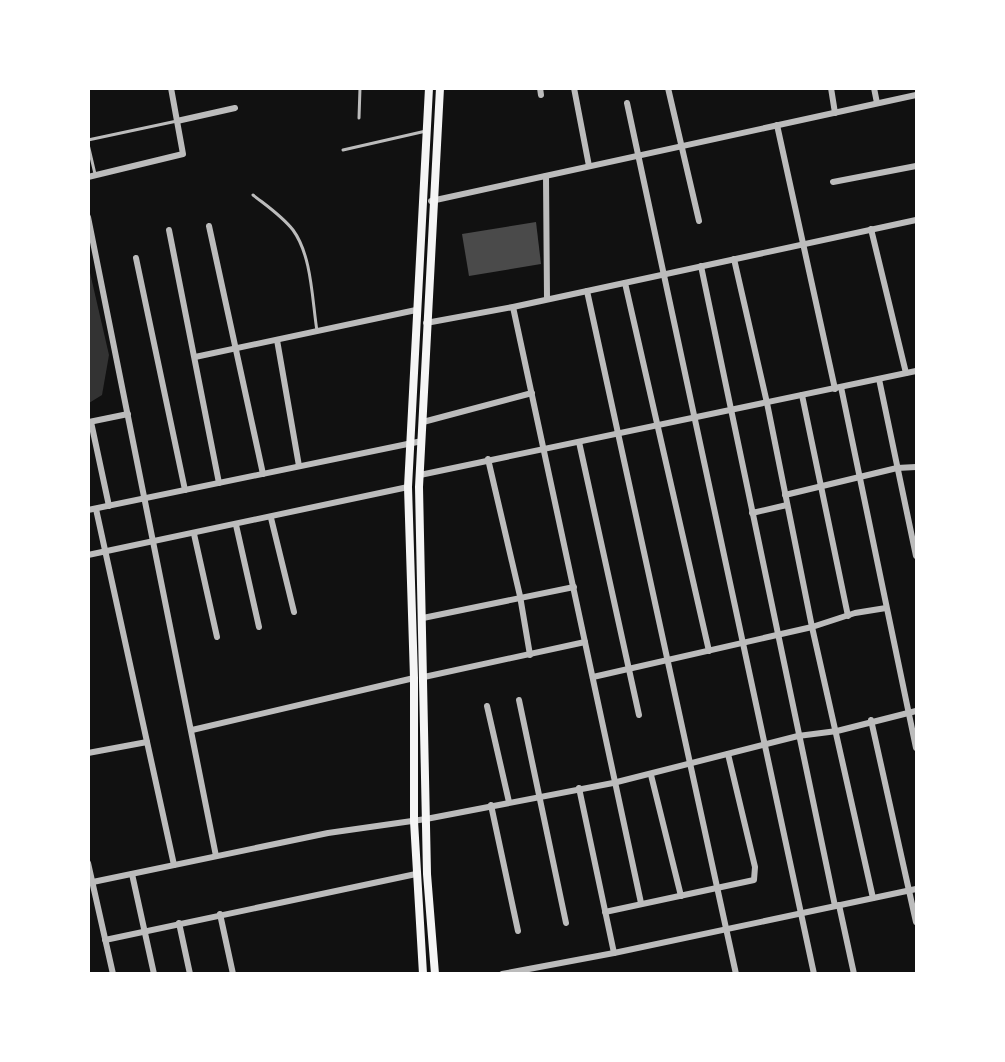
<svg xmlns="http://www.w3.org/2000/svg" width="1005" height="1062" font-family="Rubik,sans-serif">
	<rect width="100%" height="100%" fill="#111"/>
	<polygon fill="#333" points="88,264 109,355 102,395 89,403"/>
	<polygon fill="#4a4a4a" points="536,222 541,264 469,276 462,234"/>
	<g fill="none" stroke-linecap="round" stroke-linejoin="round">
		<g stroke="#bcbcbc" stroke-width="3">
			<polyline points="359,118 360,88"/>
			<polyline points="88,140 177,121"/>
			<polyline points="88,144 95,174"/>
			<polyline points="343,150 426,131"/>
			<path d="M253,195C267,206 282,216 293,230C312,256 312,300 317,331"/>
		</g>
		<g stroke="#bcbcbc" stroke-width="6">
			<polyline points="540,88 541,95"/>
			<polyline points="574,88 589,166"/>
			<polyline points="668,88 699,221"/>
			<polyline points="831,88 835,113"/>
			<polyline points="874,88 877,103"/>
			<polyline points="627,103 814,974"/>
			<polyline points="177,121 235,108"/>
			<polyline points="777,125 835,389"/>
			<polyline points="546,176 547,298"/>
			<polyline points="88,177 183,154 171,88"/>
			<polyline points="833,182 916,166"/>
			<polyline points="431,201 916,95"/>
			<polyline points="88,217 216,856"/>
			<polyline points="209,226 263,474"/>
			<polyline points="871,229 906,373"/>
			<polyline points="169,230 219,483"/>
			<polyline points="136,258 185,490"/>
			<polyline points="701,266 835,906"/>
			<polyline points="625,283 709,651"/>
			<polyline points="587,291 736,974"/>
			<polyline points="513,307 641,903"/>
			<polyline points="426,323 513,307 916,220"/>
			<polyline points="277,340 299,466"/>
			<polyline points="195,357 416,310"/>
			<polyline points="879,379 916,556"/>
			<polyline points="841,387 916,748"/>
			<polyline points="802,395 848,616"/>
			<polyline points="89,422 128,414"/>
			<polyline points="91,422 109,506"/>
			<polyline points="423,422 532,393"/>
			<polyline points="579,442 639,715"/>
			<polyline points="488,459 520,596 530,655"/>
			<polyline points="420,475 916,371"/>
			<polyline points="785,495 897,468 916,467"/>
			<polyline points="96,509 174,865"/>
			<polyline points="88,510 422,441"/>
			<polyline points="752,513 787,505"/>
			<polyline points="271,518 294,612"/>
			<polyline points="236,525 259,627"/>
			<polyline points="194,534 217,637"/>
			<polyline points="88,555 408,487"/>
			<polyline points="423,618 574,587"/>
			<polyline points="424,677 585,642"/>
			<polyline points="593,677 812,627 767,403 734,259"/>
			<polyline points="519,700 566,923"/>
			<polyline points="487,706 509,802"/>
			<polyline points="871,720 916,922"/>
			<polyline points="192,730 414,678"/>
			<polyline points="88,753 147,742"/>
			<polyline points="651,775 681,896"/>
			<polyline points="579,788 614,953"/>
			<polyline points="491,805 518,931"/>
			<polyline points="88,863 113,974"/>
			<polyline points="132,874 154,974"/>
			<polyline points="88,883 328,833 426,819 613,783 798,736 837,731 916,711"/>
			<polyline points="873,898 812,627 855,613 886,608"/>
			<polyline points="839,905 854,974"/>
			<polyline points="605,912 754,880 755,867 728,754"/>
			<polyline points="220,914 233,974"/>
			<polyline points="179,923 190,974"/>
			<polyline points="105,940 416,874"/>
			<polyline points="502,974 614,953 916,889"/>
		</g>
		<g stroke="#f5f5f5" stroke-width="8">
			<polyline points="423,974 414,821 414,678 408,487 429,88"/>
			<polyline points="435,974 427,874 419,487 440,88"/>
		</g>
	</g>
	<rect width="1005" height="1062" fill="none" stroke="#ffffff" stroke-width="180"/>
</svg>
